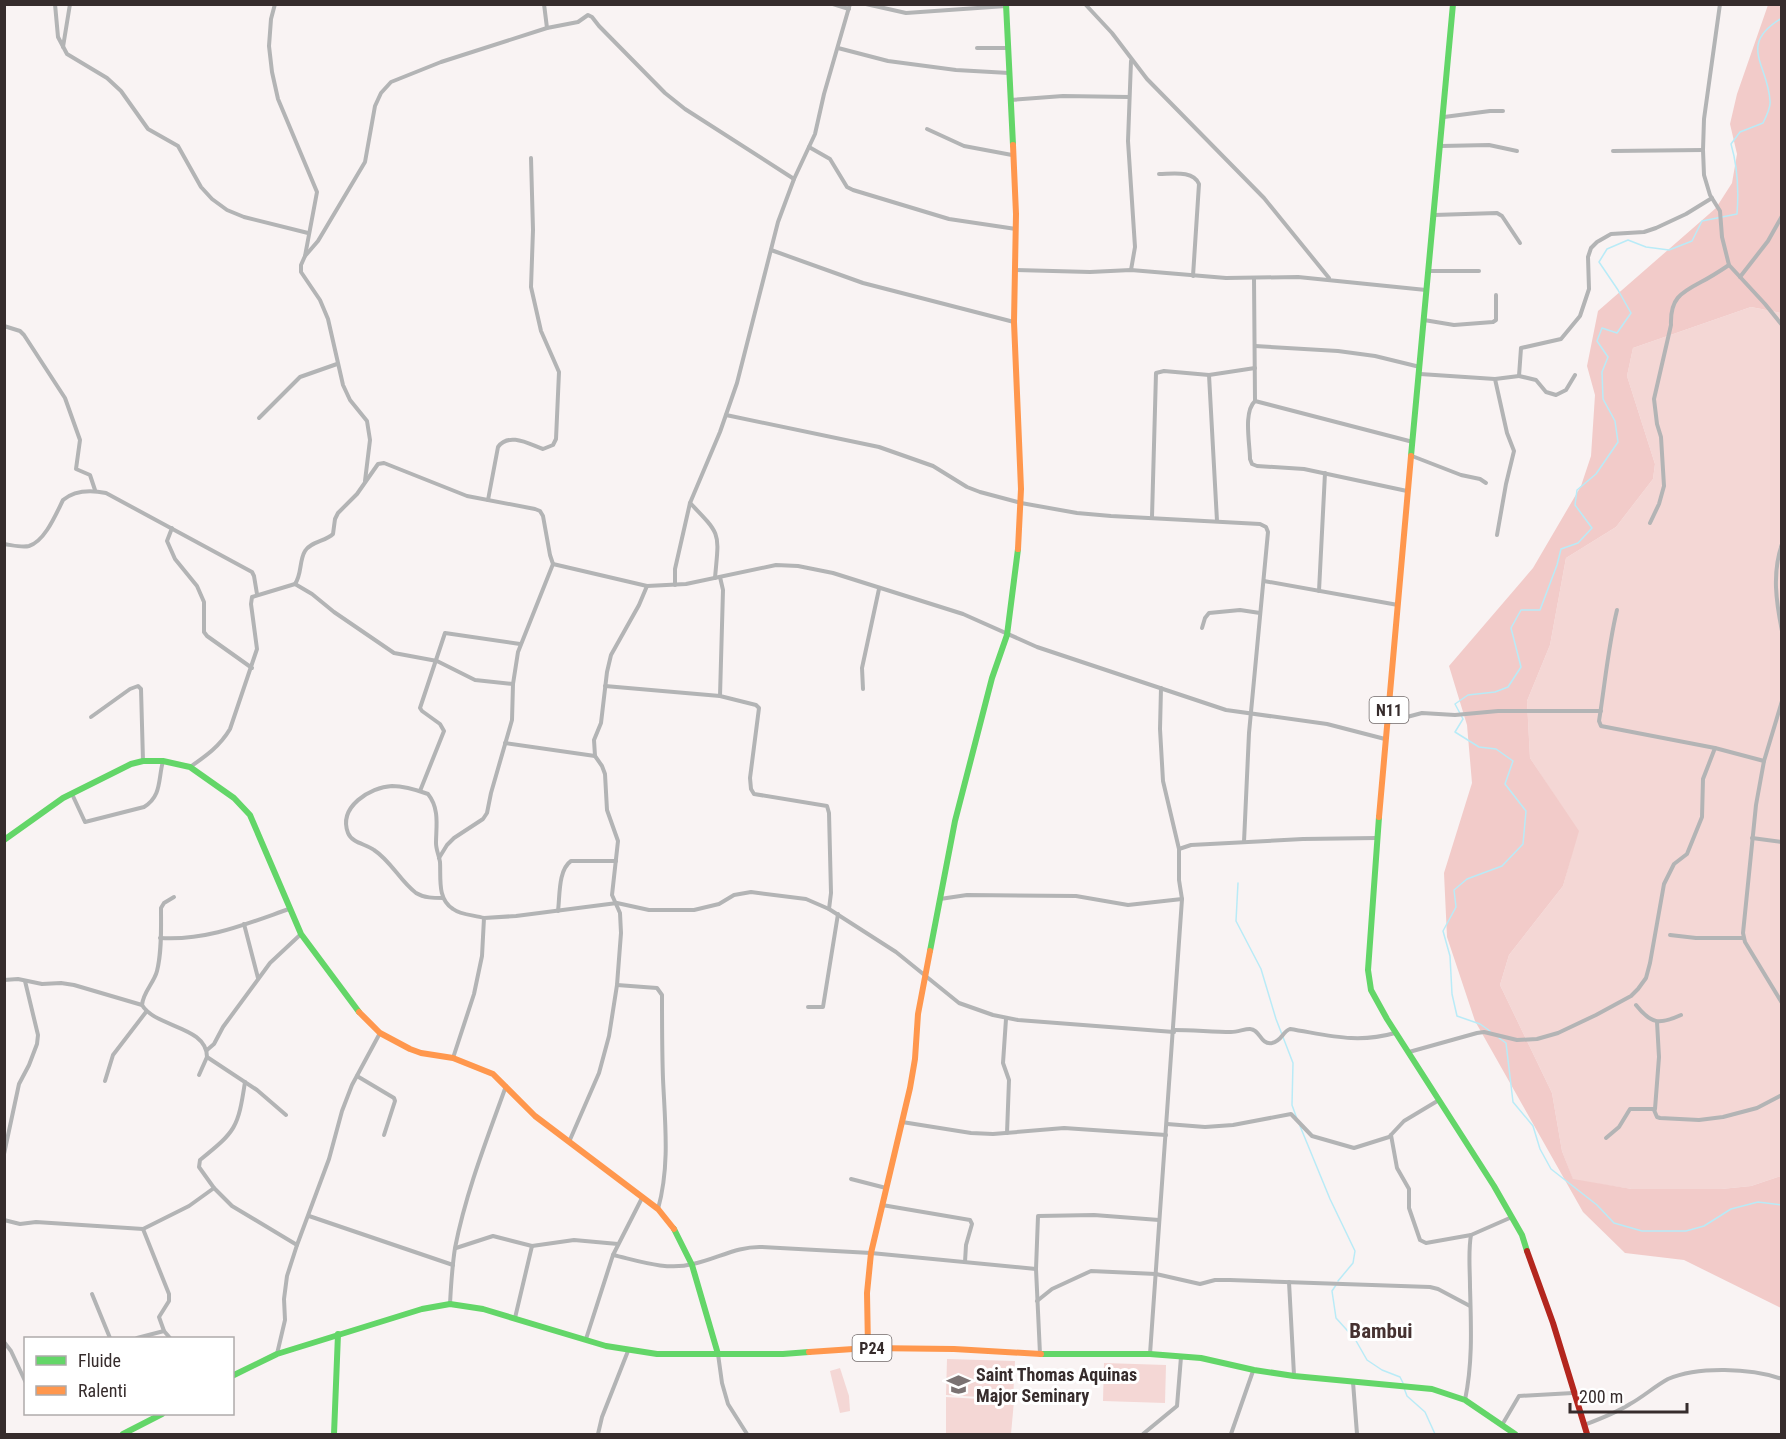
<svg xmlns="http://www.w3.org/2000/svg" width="1786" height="1439" font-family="'Roboto Condensed',sans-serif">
	<rect width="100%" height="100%" fill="#f9f3f3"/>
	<g fill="#f4d7d5">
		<polygon points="1751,307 1781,313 1781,1176 1751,1186 1721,1189 1632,1189 1573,1180 1562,1151 1552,1093 1500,985 1509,955 1563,886 1578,831 1530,758 1527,701 1550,645 1566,558 1616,527 1653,479 1655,464 1627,376 1633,348"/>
		<polygon points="947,1359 1015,1361 1013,1399 946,1395"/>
		<polygon points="1104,1363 1166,1365 1165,1403 1103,1401"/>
		<polygon points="840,1368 849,1396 850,1411 840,1413 830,1371"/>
		<polygon points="946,1397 1014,1401 1011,1434 946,1434"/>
	</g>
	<polygon fill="#f2cbc9" points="1768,5 1781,5 1781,313 1751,307 1633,348 1627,376 1655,464 1653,479 1616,527 1566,558 1550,645 1527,701 1530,758 1579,831 1563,886 1509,955 1500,985 1552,1093 1562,1151 1573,1179 1632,1189 1721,1189 1751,1186 1781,1176 1781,1308 1684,1260 1625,1253 1583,1212 1475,1021 1447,937 1444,873 1472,783 1467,725 1449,666 1533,568 1581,486 1591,456 1595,395 1587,366 1598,311 1716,208 1732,183 1737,154 1730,124 1737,94"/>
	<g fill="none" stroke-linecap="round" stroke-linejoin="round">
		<g stroke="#b9ebf7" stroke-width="1.5">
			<polyline points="1238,883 1236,921 1261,969 1276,1019 1293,1063 1292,1105 1297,1119"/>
			<path d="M1490,1031L1480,1024L1457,1016L1452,994L1450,956L1443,931L1456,907L1454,890L1467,879L1502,866L1523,844L1526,811L1505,784L1513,761L1496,749L1479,747L1455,732L1463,719L1455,704L1468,695L1495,692L1508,687L1521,667L1511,628L1521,610H1540L1557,565L1561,549L1578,543L1592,528L1575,505L1577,490L1596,474L1618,442L1615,421L1603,399L1602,372L1608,357L1597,341L1602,328L1617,333L1631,313L1618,290L1599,262L1607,249L1628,240L1646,247L1669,250L1692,241L1702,221L1737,214C1739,189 1738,168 1731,144L1740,132L1763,123C1766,117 1771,107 1770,101C1768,64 1737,45 1782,18"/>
			<polyline points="1499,1038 1506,1043 1513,1102 1533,1126 1540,1149 1551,1169 1597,1205 1614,1223 1642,1231 1686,1231 1704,1226 1731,1209 1758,1202 1782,1205"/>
			<polyline points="1300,1126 1330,1199 1355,1251 1353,1263 1338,1281"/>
			<polyline points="1336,1285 1332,1291 1336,1318 1355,1339 1367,1360 1382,1370 1400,1377 1403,1383"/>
			<polyline points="1404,1388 1407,1396 1425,1412 1435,1434"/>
		</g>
		<g stroke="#b3b4b5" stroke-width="4">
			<polyline points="55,4 58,37 67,54 107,78 121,91 148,129 178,146 201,187 212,199 227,210 244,217 308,233"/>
			<polyline points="275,4 271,19 269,46 272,72 278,99 317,192 305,256 301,265 301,272 320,300 328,319 343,385 350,400 367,421 370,440 365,481"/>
			<polyline points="544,4 547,28"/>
			<polyline points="833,4 849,9"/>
			<polyline points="866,4 906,13 1006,6"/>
			<polyline points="1085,4 1112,33 1147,79 1264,198 1329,278"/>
			<polyline points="1720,4 1704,119 1703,150 1704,175 1710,195 1720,211 1722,237 1729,265 1765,304 1782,325"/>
			<polyline points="63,47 70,4"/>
			<polyline points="838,48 888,61 956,70 1009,73"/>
			<polyline points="977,48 1008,48"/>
			<polyline points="1131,61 1128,141 1135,247 1131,270"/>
			<polyline points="1010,100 1063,96 1129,97"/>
			<polyline points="1444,117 1490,111 1503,111"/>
			<polyline points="927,129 964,146 1012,155"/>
			<polyline points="1441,146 1489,145 1517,151"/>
			<polyline points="809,147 830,159 847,187 853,190 949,219 1016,229"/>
			<polyline points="1613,151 1703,150"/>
			<path d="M1159,174C1172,174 1193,170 1199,184L1193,276"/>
			<polyline points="1434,215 1497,213 1502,216 1520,243"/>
			<polyline points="771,250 863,283 1014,322"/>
			<polyline points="305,256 318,241 365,162 375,106 381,93 391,82 441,62 547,28 578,22 588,15 592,17 599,26 665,93 685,109 794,179"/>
			<polyline points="1015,270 1090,272 1131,270 1226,278 1298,277 1426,290"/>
			<polyline points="1429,271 1479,271"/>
			<polyline points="1740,277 1768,241 1782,216"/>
			<path d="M1254,278L1255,401C1243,412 1250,444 1250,459L1252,464L1257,466L1304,469L1407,491"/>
			<polyline points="1424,320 1454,325 1493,322 1496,320 1496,295"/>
			<polyline points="4,326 20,331 24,335 65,398 80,440 76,469 90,475 95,490"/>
			<polyline points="1255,346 1338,351 1375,356 1420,367"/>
			<polyline points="1420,374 1495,379 1507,433 1514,451 1506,484 1497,535"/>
			<polyline points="1209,375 1217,521"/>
			<polyline points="1519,376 1536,380 1546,392 1556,395 1566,390 1575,375"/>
			<polyline points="1495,379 1519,376 1521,348 1561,339 1580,316 1589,289 1588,257 1591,248 1597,242 1611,234 1644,232 1656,228 1686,214 1712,198"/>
			<polyline points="1255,401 1413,442"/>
			<polyline points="726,415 879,447 933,466 967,487 980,492 1021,503 1077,513 1111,516 1260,524 1266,527 1268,532 1249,733 1244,842"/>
			<polyline points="259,418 300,377 337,364"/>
			<polyline points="1412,456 1461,475 1480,479 1486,483"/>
			<path d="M488,500L498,447C509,432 529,444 543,449L553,445L556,439L559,372L541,331L531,287L533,230L531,158"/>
			<path d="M690,503C722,536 719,532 715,578"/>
			<polyline points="1152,517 1156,373 1164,371 1209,375 1255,368"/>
			<path d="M1650,523L1659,504L1664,486L1661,437L1657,424L1654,399L1671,325C1670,299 1680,293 1701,282C1711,277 1720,271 1729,265"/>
			<polyline points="172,528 167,541 175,559 197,586 204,602 204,632 207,636 252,668"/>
			<path d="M4,544C12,545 22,548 29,546C45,541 56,514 63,500C75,490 91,490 106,493L252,572L254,576L257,594"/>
			<path d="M1782,544C1772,573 1776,601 1782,631"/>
			<polyline points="553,564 647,586 686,584 776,565 798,566 833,573 963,614 1037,647 1226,710 1327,724 1385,739"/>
			<polyline points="720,577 723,590 720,696 756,705 759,708 750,778 751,789 754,794 827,806 829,813 831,893 829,909 896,952 959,1003 993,1015 1018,1020 1174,1032"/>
			<polyline points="1264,581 1398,605"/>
			<polyline points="295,584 312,594 334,612 394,653 437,661 475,680 513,684"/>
			<polyline points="675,585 675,569 690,503 720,432 737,383 778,222 794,179 815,134 824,94 850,4"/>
			<polyline points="1319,591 1325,473"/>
			<path d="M1617,610C1608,647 1605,684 1599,721L1601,726L1715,748L1764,761"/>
			<polyline points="1202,628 1205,618 1209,613 1240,610 1260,613"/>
			<polyline points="605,686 720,696"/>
			<polyline points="863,689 862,668 879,589"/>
			<polyline points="1782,701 1764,761 1756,805 1743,933 1745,942 1782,1003"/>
			<polyline points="91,717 130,689 138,686 141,689 143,761"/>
			<polyline points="1388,722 1422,713 1455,715 1498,711 1601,711"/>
			<polyline points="505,743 595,756"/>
			<path d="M190,767C206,756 220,746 230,729L257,649L251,604L252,597L295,584C302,574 299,561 305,551C310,542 326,541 333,534L335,519L338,513L357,494L378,464L384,463L467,496L535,509L540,511L543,516L550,555L553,564L518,652L513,684L512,720L491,793L487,813L483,819L454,838L447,845L439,858"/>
			<polyline points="420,791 444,731 440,724 422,711 420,708 445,633 520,644"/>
			<path d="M72,794L85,822L144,807C162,796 158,779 163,761"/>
			<polyline points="1752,838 1782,842"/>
			<polyline points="1179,849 1191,845 1303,839 1376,838"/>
			<path d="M443,898C434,898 424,898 416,893C400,881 391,861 374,850C366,844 352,843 348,833C338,807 370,787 392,786C403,786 417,790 428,794C440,809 436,827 436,843C436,850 439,855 440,862C441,878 437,899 453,909C461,915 474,915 484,918"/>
			<polyline points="940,899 967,895 1076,896 1128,905 1182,899"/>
			<path d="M558,911C560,896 558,870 571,861H616"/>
			<polyline points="244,924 258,978"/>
			<polyline points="1670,935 1696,938 1743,938"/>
			<path d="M160,938C206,941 246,924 289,909"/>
			<path d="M4,980L18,979L42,984L61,983L74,985L142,1005C156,1028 207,1026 207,1057L257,1090L286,1115"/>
			<path d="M617,985L657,988L662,995C662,1023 662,1051 663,1079C665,1123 670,1166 658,1209"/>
			<path d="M142,1005C143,992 154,983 157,971C162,951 161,928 161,908L164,903L174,897"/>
			<path d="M1636,1005C1651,1024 1659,1025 1681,1015"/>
			<polyline points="808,1007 823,1007 838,914"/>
			<polyline points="1006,1019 1003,1063 1009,1080 1007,1133"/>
			<path d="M1174,1030C1193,1030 1213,1032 1231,1032C1238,1032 1244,1029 1250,1029C1260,1029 1260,1045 1272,1043C1282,1041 1282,1032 1290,1029C1328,1035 1356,1044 1395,1033"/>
			<polyline points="207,1050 214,1044 223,1027 270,963 301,934"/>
			<polyline points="1409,1052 1477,1033 1484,1032 1517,1040 1537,1039 1558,1033 1596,1015 1631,996 1638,989 1646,978 1650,963 1664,884 1674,864 1687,854 1702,817 1703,779 1715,748"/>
			<polyline points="453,1058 474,994 482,956 484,918 516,916 617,903 649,910 694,910 719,904 734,895 751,892 806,899 829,909"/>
			<polyline points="199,1075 207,1057"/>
			<polyline points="357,1076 394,1098 395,1101 384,1135"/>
			<polyline points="105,1081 113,1055 146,1012"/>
			<path d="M245,1082C238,1128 236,1131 200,1160L199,1167L214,1188L232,1206L297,1245"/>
			<polyline points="1654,1110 1657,1117 1660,1118 1699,1120 1723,1117 1757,1108 1782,1095"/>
			<polyline points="902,1122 971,1133 993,1134 1064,1128 1166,1135"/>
			<polyline points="1167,1124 1205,1127 1233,1125 1291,1114 1312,1136 1354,1148 1389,1137 1404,1121 1439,1100"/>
			<polyline points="1391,1135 1397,1168 1409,1189 1409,1208 1420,1240 1426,1243 1471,1235"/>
			<polyline points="1606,1138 1619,1127 1630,1109 1655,1109 1659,1057 1657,1022"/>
			<polyline points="569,1142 599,1073 609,1036 617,985 621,933 620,913 612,895 618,841 607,810 605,774 602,766 595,756 594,740 601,723 607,672 611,655 639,605 647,586"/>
			<polyline points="4,1154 19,1084 29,1065 37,1044 38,1035 25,981"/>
			<polyline points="851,1179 886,1188"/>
			<polyline points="882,1205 970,1220 972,1224 966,1245 965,1262"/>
			<polyline points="309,1216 453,1265"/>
			<polyline points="4,1220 20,1224 36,1222 143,1229 189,1206 214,1188"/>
			<polyline points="143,1229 169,1294 169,1301 159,1317 164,1331 170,1338"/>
			<polyline points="456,1248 493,1236 532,1246 574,1240 618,1244"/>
			<path d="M613,1255C639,1261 667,1271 693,1264C717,1259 737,1246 762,1247L871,1253L1036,1269"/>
			<polyline points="1289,1282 1294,1375"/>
			<polyline points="92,1294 110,1338"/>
			<polyline points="1037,1301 1052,1289 1091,1271 1156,1274 1200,1284 1215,1280 1230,1280 1430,1287 1438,1289 1470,1306"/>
			<path d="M450,1304C451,1285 452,1267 455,1248C466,1192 487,1139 506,1086"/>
			<polyline points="515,1318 532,1246"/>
			<polyline points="137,1338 164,1331"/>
			<polyline points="586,1339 613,1255 642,1198"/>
			<polyline points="4,1342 11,1351 26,1383"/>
			<polyline points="277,1354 285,1320 284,1299 287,1276 297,1245 329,1159 342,1111 352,1085 380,1033"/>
			<polyline points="718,1354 722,1383 728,1404 747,1434"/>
			<polyline points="1040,1354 1036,1269 1038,1216 1094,1215 1159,1220"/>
			<polyline points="1150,1354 1182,899 1179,880 1179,849 1163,781 1160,729 1161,688"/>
			<polyline points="1353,1382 1357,1434"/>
			<path d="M1465,1400C1473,1362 1471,1324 1470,1287C1470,1270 1468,1251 1471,1235L1512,1217"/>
			<polyline points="1502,1425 1519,1396 1573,1393"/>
			<path d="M1584,1425C1600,1419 1616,1413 1630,1404C1643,1397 1655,1386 1668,1379C1698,1366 1751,1368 1782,1379"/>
			<polyline points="598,1434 602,1417 628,1351"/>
			<polyline points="1143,1434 1177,1406 1181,1357"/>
			<polyline points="1231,1434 1253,1371"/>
		</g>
		<g stroke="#63d668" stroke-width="6">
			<polyline points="1006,4 1013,145"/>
			<polyline points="1411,456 1453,4"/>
			<polyline points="1379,817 1368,970 1371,990 1387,1019 1494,1186 1522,1235 1527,1251"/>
			<polyline points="4,840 63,798 131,764 143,761 163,761 190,767 234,798 250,815 301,934 359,1012"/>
			<polyline points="930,951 955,821 992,678 1007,635 1018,549"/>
			<polyline points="674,1229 692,1265 718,1354"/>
			<polyline points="1041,1354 1150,1354 1201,1358 1254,1370 1294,1376 1432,1389 1465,1400 1515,1434"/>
			<polyline points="232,1376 277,1354 422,1309 450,1304 483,1309 606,1346 657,1354 783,1354 809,1352"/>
			<polyline points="123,1434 162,1414"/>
			<polyline points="334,1434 338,1334"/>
		</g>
		<g stroke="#ff974d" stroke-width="6">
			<polyline points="1013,145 1016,214 1014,322 1021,489 1018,549"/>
			<polyline points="1379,817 1411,456"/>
			<polyline points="359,1012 380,1033 410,1049 421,1053 453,1058 493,1074 535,1116 658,1209 674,1229"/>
			<polyline points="868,1348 867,1293 871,1253 910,1088 915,1059 918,1014 930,951"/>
			<polyline points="809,1352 868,1348 954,1349 1041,1354"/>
		</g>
		<polyline stroke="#b3261e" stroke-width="6" points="1527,1251 1553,1323 1587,1434"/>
	</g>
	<defs>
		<symbol id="university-bare" viewBox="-9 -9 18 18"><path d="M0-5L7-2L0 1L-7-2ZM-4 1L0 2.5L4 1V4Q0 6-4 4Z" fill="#7a7272" stroke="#fff" stroke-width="2.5" paint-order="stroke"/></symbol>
	</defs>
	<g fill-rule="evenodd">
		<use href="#university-bare" x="942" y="1368" width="33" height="33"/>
	</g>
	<g text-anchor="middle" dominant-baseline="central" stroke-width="6" stroke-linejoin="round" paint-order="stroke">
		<g fill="#fff" stroke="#726b6b" stroke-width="1.5">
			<rect x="1369.5" y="697" width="39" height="26" rx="4.5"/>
			<rect x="852.5" y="1335" width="39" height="26" rx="4.5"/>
		</g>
		<g font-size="16" font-weight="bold" fill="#362c2c">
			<text x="1389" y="710">N11</text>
			<text x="872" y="1348">P24</text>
		</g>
		<g font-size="18" font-weight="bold" fill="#362c2c" stroke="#fff" text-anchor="start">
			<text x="976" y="1374">Saint Thomas Aquinas<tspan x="976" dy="21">Major Seminary</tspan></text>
		</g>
		<g font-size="21" font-weight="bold" fill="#463231" stroke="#fff">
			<text x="1381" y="1331">Bambui</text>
		</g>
	</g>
	<rect width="1786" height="1439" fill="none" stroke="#362c2c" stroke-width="12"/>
	<rect x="24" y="1337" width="210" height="78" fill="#ffffff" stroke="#afabab" stroke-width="1.5"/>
	<rect x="36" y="1356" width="30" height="9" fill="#63d668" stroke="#afabab" stroke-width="1.5"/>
	<text x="78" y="1367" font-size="18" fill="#362c2c">Fluide</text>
	<rect x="36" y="1386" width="30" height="9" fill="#ff974d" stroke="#afabab" stroke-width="1.5"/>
	<text x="78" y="1397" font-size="18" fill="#362c2c">Ralenti</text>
	<path d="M1570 1403v9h117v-9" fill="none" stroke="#362c2c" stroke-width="3"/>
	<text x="1579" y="1403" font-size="18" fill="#362c2c" stroke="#ffffff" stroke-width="4.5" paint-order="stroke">200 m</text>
</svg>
